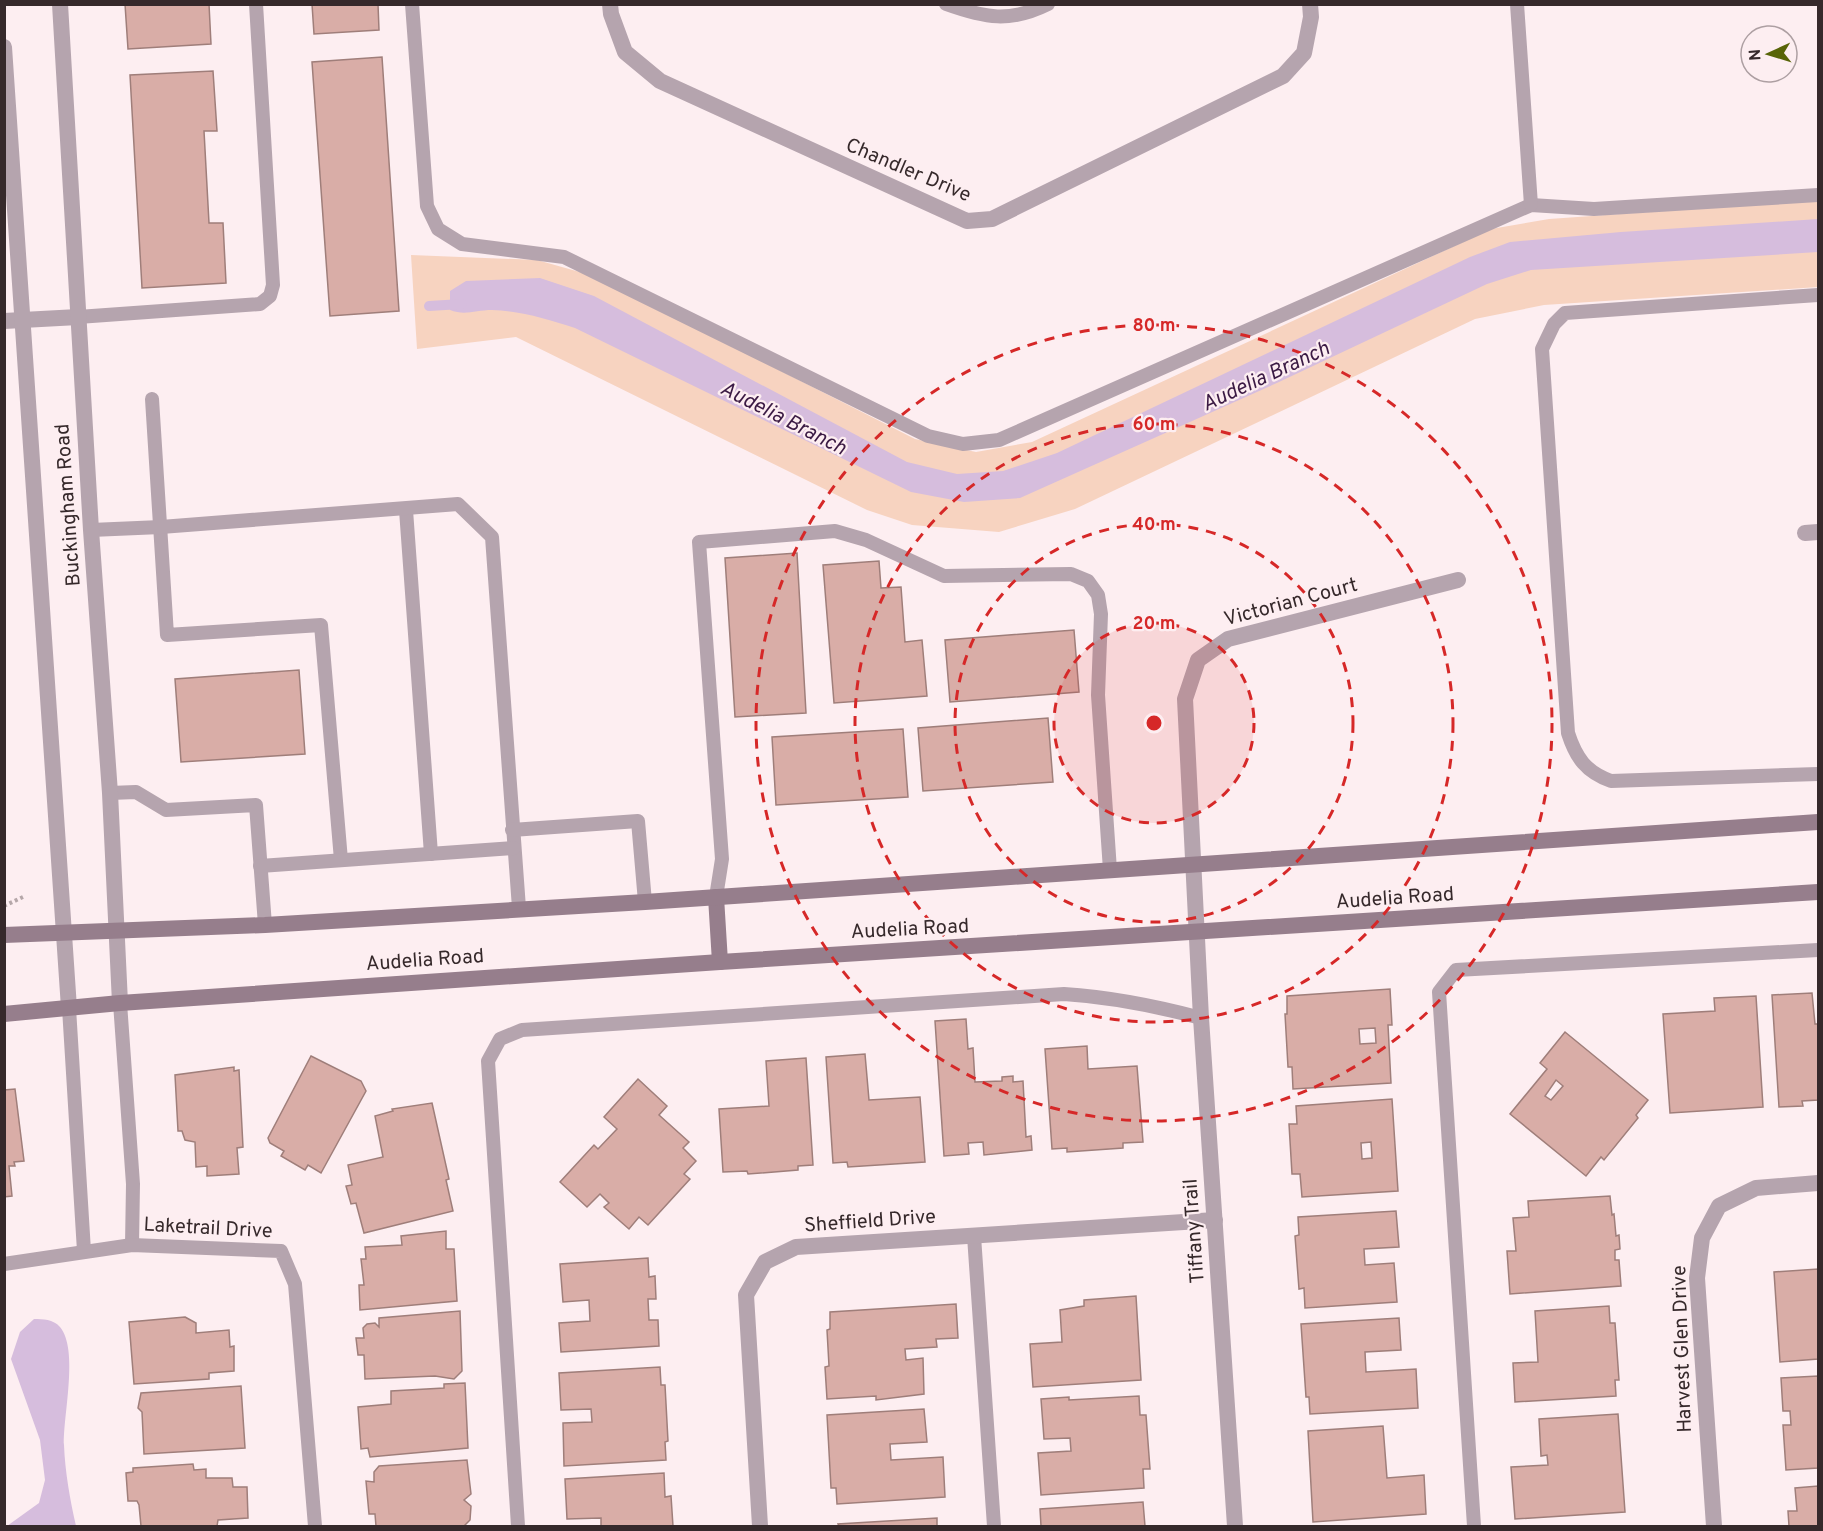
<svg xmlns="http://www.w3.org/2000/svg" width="1823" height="1531" font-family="Overpass,sans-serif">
	<rect width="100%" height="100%" fill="#fdeef1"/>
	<polygon fill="#f7d3c0" points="1818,200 1818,287 1544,305 1475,319 1075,509 999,532 912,525 867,510 516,337 417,349 411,255 537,260 594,276 915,439 976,452 1032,442 1491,229 1549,219"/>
	<g fill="#d6bddd">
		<path d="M1818,219V252L1531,270L1487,284L1279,382L1020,498L964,502L911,492L575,328C547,319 521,311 492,310C476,310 465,316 450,310V291L466,281L540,278L594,296L907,462L957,474L1003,471L1057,453L1470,257L1510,242L1621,232Z"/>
		<path d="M34,1319C43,1319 53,1319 60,1327C79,1350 63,1416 64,1445C65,1471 70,1500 76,1526H7L39,1503L45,1480L40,1440L11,1359L20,1332Z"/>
	</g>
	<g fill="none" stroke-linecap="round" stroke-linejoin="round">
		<polyline stroke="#d6bddd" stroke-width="10" points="429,306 462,304"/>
	</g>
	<g fill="#d9ada7" stroke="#9f7e7a" stroke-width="1.5" fill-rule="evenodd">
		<polygon points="125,4 209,4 211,44 128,49"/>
		<polygon points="312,4 378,4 379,30 314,34"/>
		<polygon points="382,57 399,311 330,316 312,62"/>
		<polygon points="213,71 217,131 204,131 209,223 223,223 226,283 142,288 130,75"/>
		<polygon points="797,553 806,713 735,717 725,558"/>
		<polygon points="879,561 881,588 901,587 905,642 922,640 927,696 834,703 823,565"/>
		<polygon points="1074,630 1079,692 950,702 945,640"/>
		<polygon points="299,670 305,754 181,762 175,679"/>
		<polygon points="1048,718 1053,782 923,791 918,728"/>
		<polygon points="903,729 908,797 776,805 772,737"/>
		<path d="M1390,989L1392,1025H1388L1391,1083L1293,1089L1292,1067H1288L1285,1014H1287V996ZM1375,1028L1376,1043L1360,1044L1359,1029Z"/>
		<polygon points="1812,993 1815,1024 1818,1024 1818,1100 1802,1101 1803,1106 1779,1107 1772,995"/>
		<polygon points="1756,996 1763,1107 1670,1113 1663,1014 1715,1011 1714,998"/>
		<polygon points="966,1019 968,1049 973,1048 975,1082 1002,1081 1002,1077 1013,1076 1013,1082 1023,1081 1026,1137 1031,1136 1032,1150 984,1155 983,1142 968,1143 969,1154 944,1156 935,1021"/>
		<path d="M1565,1032L1648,1100L1636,1115L1638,1118L1604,1160L1601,1157L1586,1176L1510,1114L1547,1069L1540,1063ZM1556,1080L1563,1086L1551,1100L1545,1096Z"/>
		<polygon points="1087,1046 1088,1069 1137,1066 1143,1142 1123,1143 1123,1148 1067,1152 1067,1148 1052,1149 1045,1049"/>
		<polygon points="865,1054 869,1100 920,1097 925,1162 848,1167 847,1162 833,1163 826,1057"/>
		<polygon points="311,1056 361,1081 366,1091 321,1173 308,1165 305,1170 281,1156 284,1151 270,1143 268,1138"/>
		<polygon points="806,1058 813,1165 798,1166 798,1170 748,1174 747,1171 723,1172 719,1109 769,1106 766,1061"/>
		<polygon points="234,1067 234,1071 239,1070 243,1147 237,1148 239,1174 207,1176 207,1166 196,1167 195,1142 185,1140 182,1131 178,1131 175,1075"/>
		<polygon points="638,1079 667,1106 659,1115 689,1142 683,1148 696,1161 684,1174 690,1179 648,1225 639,1217 629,1229 604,1207 609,1203 600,1194 587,1207 560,1182 594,1145 598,1149 617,1129 604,1117"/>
		<polygon points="15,1089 24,1161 14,1162 15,1166 9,1166 12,1196 4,1197 4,1090"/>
		<path d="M1392,1099L1398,1191L1302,1197L1300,1174H1292L1289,1124H1297L1296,1106ZM1371,1142L1372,1158L1362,1159L1361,1143Z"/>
		<polygon points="432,1103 449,1179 446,1180 453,1211 364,1233 356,1203 351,1204 346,1186 352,1185 348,1165 383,1157 375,1116 393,1111 392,1109"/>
		<polygon points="1610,1196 1612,1215 1614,1214 1616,1236 1619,1235 1620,1249 1615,1250 1615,1260 1619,1260 1621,1286 1510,1294 1507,1251 1516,1251 1513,1218 1529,1217 1528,1201"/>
		<polygon points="1396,1211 1399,1247 1364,1249 1365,1265 1394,1263 1397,1302 1305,1308 1304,1288 1299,1289 1295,1236 1299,1235 1298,1217"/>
		<polygon points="446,1231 446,1249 454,1249 457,1301 360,1310 359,1285 364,1285 361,1259 366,1259 365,1247 402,1245 401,1236"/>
		<polygon points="648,1258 649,1277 655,1276 656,1299 648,1299 649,1320 658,1320 659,1346 561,1352 559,1323 590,1321 589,1300 563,1302 560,1264"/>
		<polygon points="1818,1269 1818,1359 1780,1362 1774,1272"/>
		<polygon points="1136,1296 1141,1380 1033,1387 1030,1344 1062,1342 1060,1310 1084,1306 1084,1300"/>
		<polygon points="956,1304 958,1338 936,1339 937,1347 905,1349 906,1360 923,1358 924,1394 876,1400 876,1396 827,1399 825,1367 829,1366 827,1330 830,1329 830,1312"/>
		<polygon points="1609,1306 1610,1323 1615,1323 1619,1380 1615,1380 1616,1396 1515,1402 1513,1363 1538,1362 1535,1311"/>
		<polygon points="460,1311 462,1371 454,1379 435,1376 365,1379 364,1355 358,1355 356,1338 364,1338 363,1328 367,1324 375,1323 379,1327 379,1318"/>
		<polygon points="185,1317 196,1323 196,1333 229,1330 230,1347 234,1346 234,1371 209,1373 209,1379 134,1384 129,1322"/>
		<polygon points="1399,1318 1401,1350 1365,1352 1366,1372 1416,1369 1418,1408 1310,1414 1309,1397 1306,1397 1301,1324"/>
		<polygon points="660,1367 661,1385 665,1385 668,1441 665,1442 666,1460 564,1466 563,1423 592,1422 591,1409 561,1410 559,1373"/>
		<polygon points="1818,1376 1818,1468 1786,1470 1783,1425 1791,1425 1790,1411 1783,1411 1781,1378"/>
		<polygon points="465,1383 468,1448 370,1457 368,1448 361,1449 358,1407 391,1404 391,1391 444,1388 444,1384"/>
		<polygon points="241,1386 245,1448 144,1454 142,1412 138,1408 141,1393"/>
		<polygon points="1139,1396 1140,1415 1146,1415 1150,1469 1143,1469 1144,1488 1041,1495 1038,1453 1071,1451 1070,1438 1044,1439 1041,1399 1069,1397 1069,1400"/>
		<polygon points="924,1409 927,1442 890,1444 891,1460 943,1457 945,1497 837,1504 836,1488 831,1488 827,1415"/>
		<polygon points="1618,1414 1625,1512 1515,1519 1511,1467 1548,1465 1547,1455 1541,1456 1539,1419"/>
		<polygon points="1383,1426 1387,1478 1424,1475 1426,1514 1313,1522 1308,1431"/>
		<polygon points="467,1460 471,1494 464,1500 471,1506 470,1520 464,1526 376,1526 375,1514 369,1514 366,1481 374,1482 374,1472 379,1466"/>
		<polygon points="193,1464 194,1470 206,1469 206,1478 232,1478 233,1487 247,1487 248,1518 218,1520 217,1526 141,1526 139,1505 137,1501 128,1501 126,1473 133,1472 133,1468"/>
		<polygon points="664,1473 665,1497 671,1496 673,1526 601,1526 601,1518 567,1519 565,1479"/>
		<polygon points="1818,1486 1818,1526 1789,1526 1788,1511 1797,1511 1795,1488"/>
		<polygon points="1143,1502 1145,1526 1041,1526 1040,1509"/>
		<polygon points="937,1518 937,1526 839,1526 838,1524"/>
	</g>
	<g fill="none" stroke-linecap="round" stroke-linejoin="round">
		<polyline stroke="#b5a7a9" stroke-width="4" stroke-dasharray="3 3" stroke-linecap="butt" points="4,906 25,896"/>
		<g stroke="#b5a4ae" stroke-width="14">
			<polyline points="412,4 427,206 438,229 462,244 564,257 928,436 963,444 999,440 1531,205 1594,209 1818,195"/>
			<path d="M946,4C985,18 1010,23 1048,4"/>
			<polyline points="1517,4 1531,205"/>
			<path d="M1818,295L1565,313L1554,324L1542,349L1568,733C1576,758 1586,772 1611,781L1818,774"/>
			<polyline points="78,317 260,304 270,296 273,285 256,4"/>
			<polyline points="152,399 167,635 321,625 341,860"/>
			<polyline points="406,510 431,854"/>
			<polyline points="91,530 161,527 458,504 492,537 519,908"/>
			<polyline points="110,793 136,792 166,810 256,805 265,925"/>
			<polyline points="512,830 638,821 645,902"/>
			<polyline points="260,866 514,848"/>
			<polyline points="716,897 722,859 699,542 835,531 866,540 944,576 1071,574 1088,581 1098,595 1101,614 1098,695 1110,870"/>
			<polyline points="120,1003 133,1184 132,1245"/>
			<polyline points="69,1008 84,1251"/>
			<polyline points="974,1236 994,1526"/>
			<polyline points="4,1264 132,1245 281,1251 295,1284 315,1526"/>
			<path d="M518,1526L488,1061L500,1039L522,1030L1064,994C1111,997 1156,1006 1201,1018"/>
			<polyline points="1474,1526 1439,992 1456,970 1818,950"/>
		</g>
		<g stroke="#b5a4ae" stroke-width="16">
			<polyline points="610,4 611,14 625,52 660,81 967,221 992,219 1283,76 1304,53 1311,17 1310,4"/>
			<polyline points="4,321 78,317"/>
			<polyline points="1805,533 1818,532"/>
			<polyline points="760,1526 746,1295 765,1262 796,1247 1215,1220"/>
			<polyline points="1235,1526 1201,1018 1185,699 1198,660 1228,639 1458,580"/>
			<polyline points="1714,1526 1697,1278 1702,1238 1719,1206 1756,1188 1818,1183"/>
		</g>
		<g stroke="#b5a4ae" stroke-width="16">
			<polyline points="60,4 91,530 110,793 120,1003"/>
			<polyline points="4,47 69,1008"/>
		</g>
		<g stroke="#967e8c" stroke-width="16">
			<polyline points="716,897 720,962"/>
			<polyline points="4,935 265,925 645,902 1818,822"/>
			<polyline points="4,1014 120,1003 720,962 1818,892"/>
		</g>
	</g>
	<circle cx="1154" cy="723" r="100" fill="#d62828" fill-opacity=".12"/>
	<g fill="none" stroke="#d62828" stroke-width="3" stroke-dasharray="10 8">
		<circle cx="1154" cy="723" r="100"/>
		<circle cx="1154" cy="723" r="199"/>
		<circle cx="1154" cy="723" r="299"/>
		<circle cx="1154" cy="723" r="398"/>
	</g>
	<g text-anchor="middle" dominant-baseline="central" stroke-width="4.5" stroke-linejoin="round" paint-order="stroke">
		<g font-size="20" fill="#36292b" stroke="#fdeef1">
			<text transform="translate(908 171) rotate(23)">Chandler Drive</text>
			<text transform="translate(69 505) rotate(-94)">Buckingham Road</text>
			<text transform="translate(1291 603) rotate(-15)">Victorian Court</text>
			<text transform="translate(1395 899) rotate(-4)">Audelia Road</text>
			<text transform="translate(910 930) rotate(-3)">Audelia Road</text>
			<text transform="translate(425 961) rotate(-4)">Audelia Road</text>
			<text transform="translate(870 1222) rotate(-4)">Sheffield Drive</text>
			<text transform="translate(208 1229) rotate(3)">Laketrail Drive</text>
			<text transform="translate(1195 1231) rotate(-94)">Tiffany Trail</text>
			<text transform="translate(1683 1349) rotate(-92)">Harvest Glen Drive</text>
		</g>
		<g font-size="21" font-style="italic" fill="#3b1a44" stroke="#fdeef1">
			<text transform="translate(1266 377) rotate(-25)">Audelia Branch</text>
			<text transform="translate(783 419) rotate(27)">Audelia Branch</text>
		</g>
	</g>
	<circle cx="1154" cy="723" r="9" fill="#d62828" stroke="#fdeef1" stroke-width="3"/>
	<g font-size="18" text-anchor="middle" font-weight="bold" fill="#d62828" stroke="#fdeef1" stroke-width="4.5" stroke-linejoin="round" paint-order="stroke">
		<text x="1154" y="331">80 m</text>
		<text x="1154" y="430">60 m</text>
		<text x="1154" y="530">40 m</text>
		<text x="1154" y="629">20 m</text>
	</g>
	<rect width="1823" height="1531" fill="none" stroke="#36292b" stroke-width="12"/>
	<g transform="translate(1769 54) rotate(266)"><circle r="28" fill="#fdeef1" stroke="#ad9fa2" stroke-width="1.5"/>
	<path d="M0-4.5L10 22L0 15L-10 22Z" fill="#586407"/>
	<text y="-9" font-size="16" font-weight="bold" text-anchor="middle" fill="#36292b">N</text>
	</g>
</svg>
